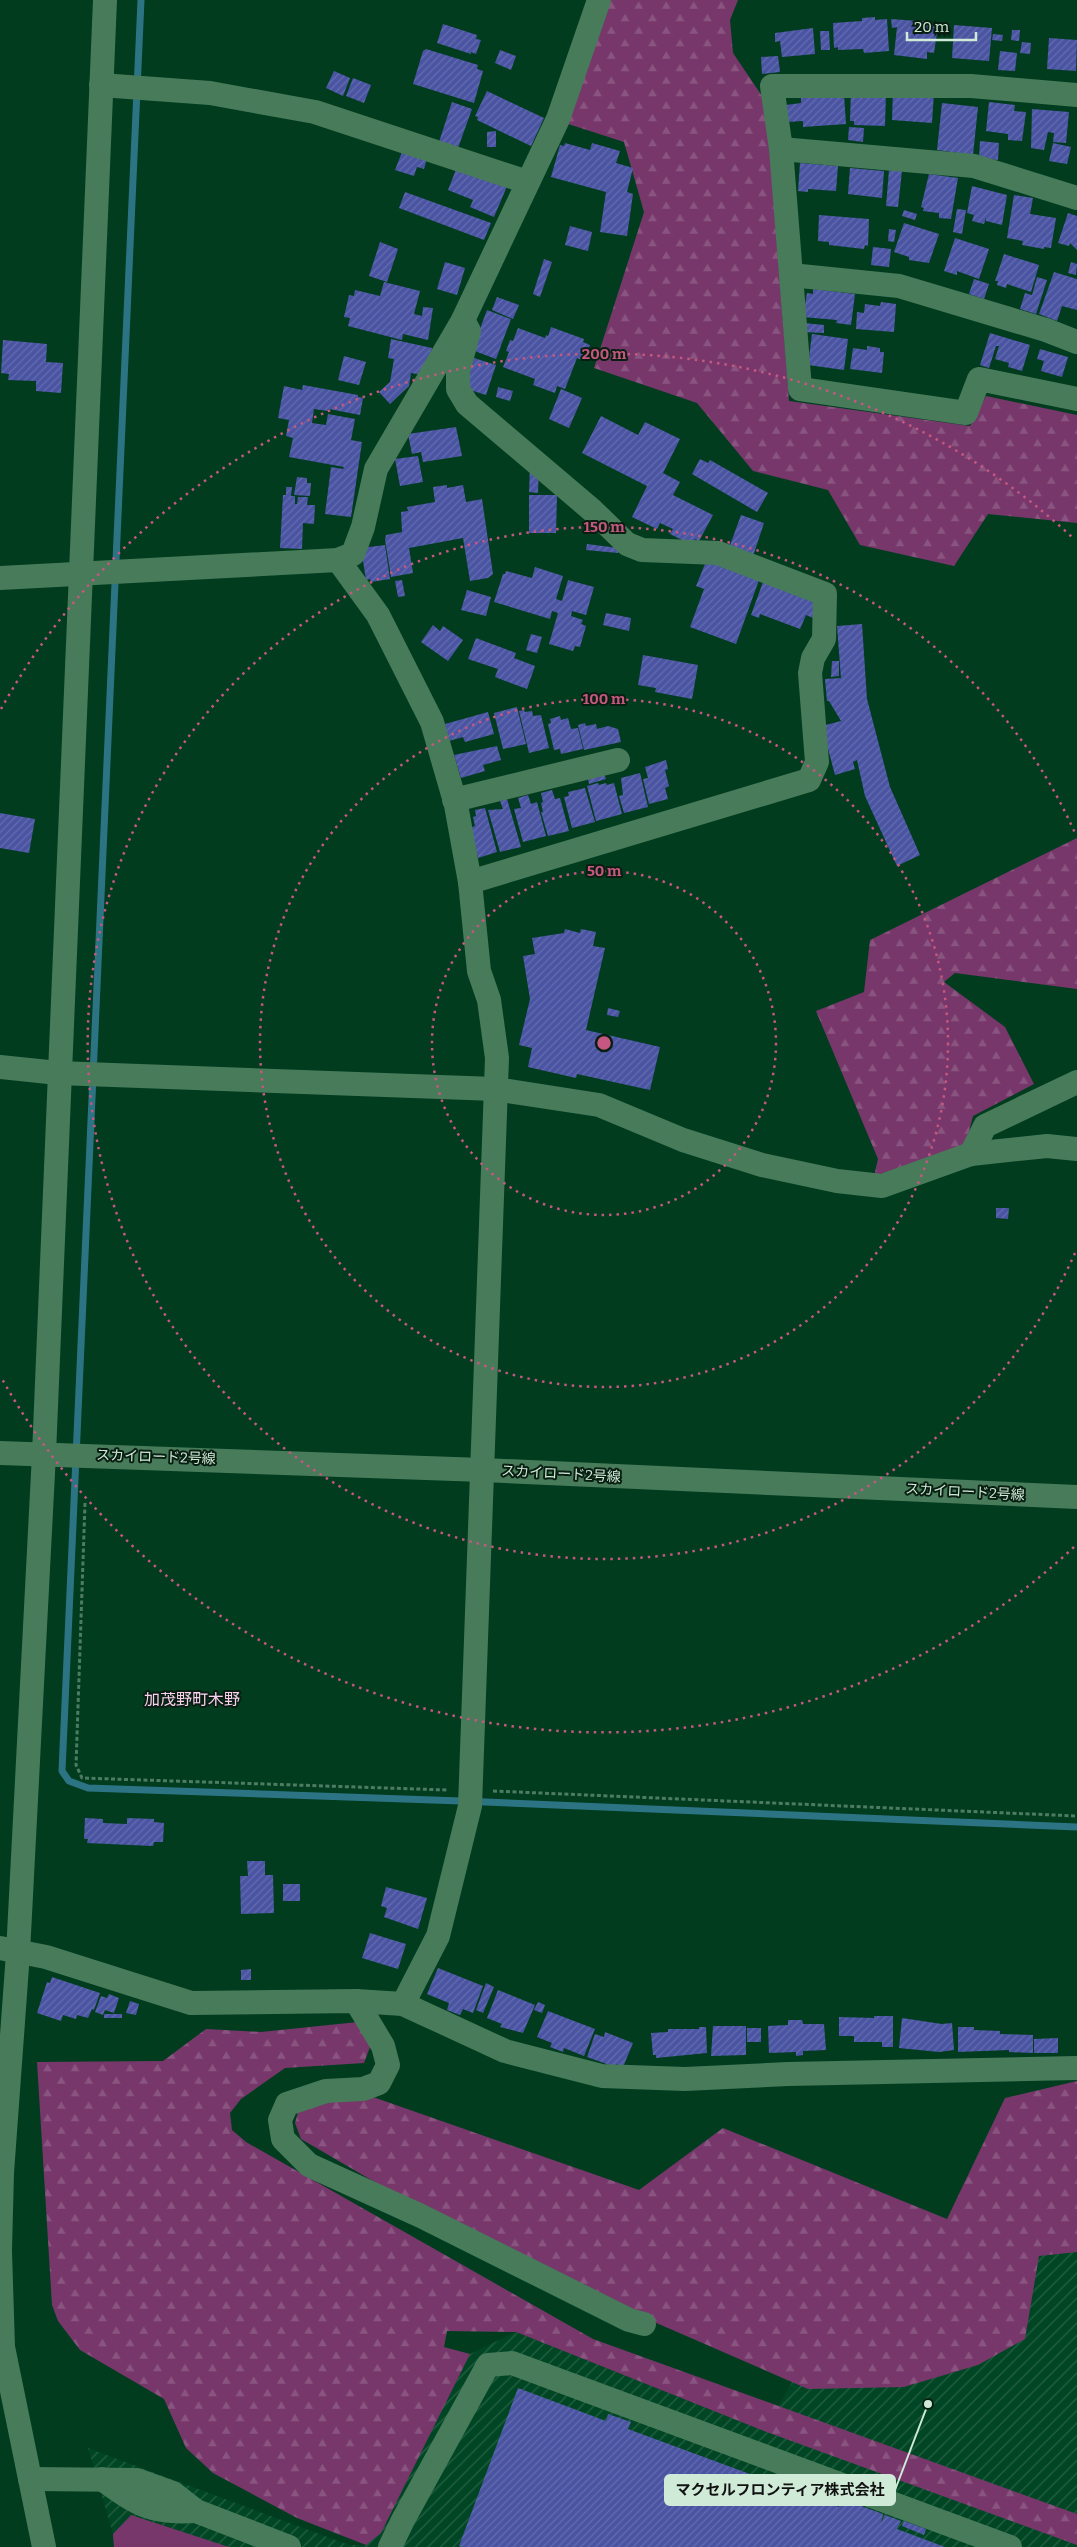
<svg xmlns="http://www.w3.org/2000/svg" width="1077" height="2547" font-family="Bitter,'Noto Sans JP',serif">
	<defs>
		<pattern id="industrial-furrows" width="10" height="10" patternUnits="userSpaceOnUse" patternTransform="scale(1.25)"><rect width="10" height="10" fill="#004624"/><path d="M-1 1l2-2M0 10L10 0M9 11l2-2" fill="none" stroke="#246143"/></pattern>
		<pattern id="forest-firs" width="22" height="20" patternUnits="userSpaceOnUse" patternTransform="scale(1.25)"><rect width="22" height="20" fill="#77376b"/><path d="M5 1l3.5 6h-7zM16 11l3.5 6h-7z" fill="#89547f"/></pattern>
		<pattern id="building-hatch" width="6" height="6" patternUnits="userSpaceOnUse" patternTransform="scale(1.25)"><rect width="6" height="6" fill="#4a54a2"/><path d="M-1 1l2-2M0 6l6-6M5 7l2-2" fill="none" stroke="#636dae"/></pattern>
	</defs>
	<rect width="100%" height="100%" fill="#013c1f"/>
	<polygon fill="url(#industrial-furrows)" points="1077,2237 1077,2547 114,2547 113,2534 88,2448 349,2545 366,2545 381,2532 470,2354 516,2332 764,2431 795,2377 1032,2239"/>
	<g fill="url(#forest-firs)">
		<polygon points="603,0 738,0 730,20 733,53 762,96 767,113 789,401 970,426 986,396 1077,415 1077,523 988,514 954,566 860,545 828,490 753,471 697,403 594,368 644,212 624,142 562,122"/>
		<polygon points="1077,838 1077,989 955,973 944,982 1005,1027 1034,1084 973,1116 965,1147 874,1176 878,1159 816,1011 864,992 870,940"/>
		<polygon points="358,2022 370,2047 364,2063 285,2068 241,2099 230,2113 232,2130 246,2142 593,2339 1077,2514 1077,2545 764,2431 516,2332 447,2331 444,2347 470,2354 381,2533 366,2545 297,2518 213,2473 186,2448 164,2399 80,2350 58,2321 52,2305 37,2062 163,2061 206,2029 261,2032"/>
		<polygon points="1077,2081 1077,2252 1039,2256 1025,2339 978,2365 904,2387 808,2389 500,2255 301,2139 295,2123 300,2105 373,2097 639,2190 723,2128 947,2219 1005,2098"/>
	</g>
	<polygon fill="#77376b" points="131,2515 229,2547 114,2547 113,2534"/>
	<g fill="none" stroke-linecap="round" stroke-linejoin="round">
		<polyline stroke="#2c7484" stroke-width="7" points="141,0 62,1771 69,1781 88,1788 461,1801 1077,1827"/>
	</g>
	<g fill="url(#building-hatch)">
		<polygon points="875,17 875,20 887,19 889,51 864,53 863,49 838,50 838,47 834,48 833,23 862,21 862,18"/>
		<polygon points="891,19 931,22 930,25 938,26 934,53 927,52 927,59 894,55 897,27 892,28"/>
		<polygon points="443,24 477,35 476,39 481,40 476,54 471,52 471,54 437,43"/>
		<polygon points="954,25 992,28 989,61 952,58"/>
		<polygon points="813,28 815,54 782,57 780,41 775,42 775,33"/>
		<polygon points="1012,30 1020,30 1019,41 1011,40"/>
		<polygon points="820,31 829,31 830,50 821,50"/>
		<polygon points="993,34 1003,35 1002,41 992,40"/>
		<polygon points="1049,38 1077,40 1076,71 1047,69"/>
		<polygon points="1022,42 1031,43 1030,54 1020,53"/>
		<polygon points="426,49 478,65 477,69 483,71 474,103 413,84 423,51"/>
		<polygon points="500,50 516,56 511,70 495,63"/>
		<polygon points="1000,51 1017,53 1015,71 998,70"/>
		<polygon points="778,56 780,72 762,74 761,57"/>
		<polygon points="334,71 350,78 343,96 326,88"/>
		<polygon points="353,78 371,85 364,103 346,96"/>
		<polygon points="851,90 886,92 885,126 854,125 854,121 850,121"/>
		<polygon points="893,90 934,92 932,123 892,120"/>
		<polygon points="487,91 544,118 531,146 477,120 478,117 475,116"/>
		<polygon points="844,95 846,124 803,127 803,121 787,122 786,105 801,103 801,98"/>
		<polygon points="452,102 472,109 458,148 439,142"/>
		<polygon points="989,102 1015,105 1014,111 1026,112 1022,141 1008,140 1008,134 986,131"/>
		<polygon points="942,103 978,107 973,155 937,150"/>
		<polygon points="1032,109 1069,112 1066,143 1053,142 1054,133 1048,132 1044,150 1031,148"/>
		<polygon points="849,127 864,128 863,142 848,140"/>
		<polygon points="496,131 496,147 487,147 487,132"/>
		<polygon points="980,141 999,143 998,160 979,158"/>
		<polygon points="565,143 590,150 592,143 620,151 616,163 633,168 627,192 633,194 627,236 600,232 606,192 551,177 560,145 564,146"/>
		<polygon points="1053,143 1071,147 1067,164 1049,161"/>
		<polygon points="404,147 428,155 424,169 417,167 414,176 395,170"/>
		<polygon points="800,163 838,166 836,191 808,189 808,192 798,191"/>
		<polygon points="457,167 508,184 494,217 470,207 473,200 448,190"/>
		<polygon points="850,168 884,171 882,198 848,194"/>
		<polygon points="889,170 902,171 898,207 886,206"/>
		<polygon points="929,174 958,178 951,219 939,218 939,213 923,211 924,208 921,207"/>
		<polygon points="972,186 1007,195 1002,225 986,221 986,218 984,224 972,221 974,215 967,213"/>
		<polygon points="405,192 491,223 484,240 399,208"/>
		<polygon points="1014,195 1033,198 1030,214 1056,218 1051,248 1044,247 1044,249 1022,245 1023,241 1007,238"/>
		<polygon points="957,209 966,210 962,234 953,232"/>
		<polygon points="904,210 917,214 915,220 902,216"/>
		<polygon points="1068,213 1077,216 1077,250 1070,243 1069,246 1058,243"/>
		<polygon points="819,215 869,219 868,246 865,245 864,249 829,245 829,242 818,241"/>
		<polygon points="904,223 939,234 929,263 909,260 909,257 894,252"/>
		<polygon points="570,226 592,232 588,251 565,245"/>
		<polygon points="889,229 896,230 894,242 888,241"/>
		<polygon points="955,238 989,249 979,279 957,271 957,275 944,271"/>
		<polygon points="380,242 398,249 387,282 369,276"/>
		<polygon points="873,247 891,249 889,267 871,265"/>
		<polygon points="1004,254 1039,265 1031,292 1007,284 1006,288 997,285 998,281 995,281"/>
		<polygon points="544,259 552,262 540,297 533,294"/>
		<polygon points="445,262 465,268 457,295 437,289"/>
		<polygon points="1071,262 1077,264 1076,275 1068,273"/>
		<polygon points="1054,272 1077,279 1077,310 1062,306 1057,321 1039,314"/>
		<polygon points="1037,277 1047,280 1036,314 1020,309 1025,293 1032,295"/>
		<polygon points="974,279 989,284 984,299 969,294"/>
		<polygon points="384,282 420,291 414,314 422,316 423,307 433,308 428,340 403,334 402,340 348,326 350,318 344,317 349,295 354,296 355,290 380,296"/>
		<polygon points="813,289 855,294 851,325 836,323 837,320 803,317 807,293 813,294"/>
		<polygon points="497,297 519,305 513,319 492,310"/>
		<polygon points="881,302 896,304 894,332 856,329 857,312 864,313 865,304 880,306"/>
		<polygon points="487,310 511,319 496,359 472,350"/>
		<polygon points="804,323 824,325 824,333 803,332"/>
		<polygon points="551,327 584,339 583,342 590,345 584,361 577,358 565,389 557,386 555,393 533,385 535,379 503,367 509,352 506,351 510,340 513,341 518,328 545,338 546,335 548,336"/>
		<polygon points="990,333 1030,345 1022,371 1008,367 1009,363 995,359 999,346 996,346 989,368 980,365"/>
		<polygon points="812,334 848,339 844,370 808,365"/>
		<polygon points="391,339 432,348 428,367 422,375 411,373 409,386 390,404 379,392 390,382 394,359 388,358"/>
		<polygon points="3,340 47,344 46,362 63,363 61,393 36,391 36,381 8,380 9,374 1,373"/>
		<polygon points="867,346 880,348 880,352 884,352 882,373 850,369 853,348 867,350"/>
		<polygon points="1040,349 1068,357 1062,377 1041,371 1044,361 1037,359"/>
		<polygon points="344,356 366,362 359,385 338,380"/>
		<polygon points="474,358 496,365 486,395 464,388"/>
		<polygon points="303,385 358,395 358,397 363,398 360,415 329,409 328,411 314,409 312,423 326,425 328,414 355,419 351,440 362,442 351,517 325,514 331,467 343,469 344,467 289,457 293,438 286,436 289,420 278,418 284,386 302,390"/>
		<polygon points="498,387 513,391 510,401 496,397"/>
		<polygon points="561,389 582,398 569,428 549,419"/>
		<polygon points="601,416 638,435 645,422 680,439 663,473 680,482 673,495 713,515 699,541 695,539 692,545 670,534 673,529 660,523 657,529 632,517 647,486 582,453"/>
		<polygon points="456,427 462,456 423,462 421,452 412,454 408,434"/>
		<polygon points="418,456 423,482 400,486 395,459"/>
		<polygon points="700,459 708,463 710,460 768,493 757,512 692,474"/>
		<polygon points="530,466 539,466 538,493 529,492"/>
		<polygon points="297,477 307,478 307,483 311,483 310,496 294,495"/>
		<polygon points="447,485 447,488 463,485 466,502 482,499 493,574 488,578 470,581 463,538 409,548 413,573 391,577 385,540 386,535 402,532 401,512 408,511 407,507 435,502 433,487"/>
		<polygon points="286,487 292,487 291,496 295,496 295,504 297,504 298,497 308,497 307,505 315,505 314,524 303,523 302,549 280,548 283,495 286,495"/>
		<polygon points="529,495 557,495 556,533 529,533"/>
		<polygon points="741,515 764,523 753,556 729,548"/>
		<polygon points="587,544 618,548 618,553 586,550"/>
		<polygon points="385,545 390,579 371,582 370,579 366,580 361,548"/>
		<polygon points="707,559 759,580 736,644 690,627 704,589 696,586"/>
		<polygon points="535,567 563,576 556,599 562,601 568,580 594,587 586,615 572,611 571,616 583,620 581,624 586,626 580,647 575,646 573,651 549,644 558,613 552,611 550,619 494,602 503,574 505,574 506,571 532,578"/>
		<polygon points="402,580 405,596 398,597 395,581"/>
		<polygon points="763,582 819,602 813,618 806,615 800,629 760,614 759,618 751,615"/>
		<polygon points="467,590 491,597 486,616 461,610"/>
		<polygon points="606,613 631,618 629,631 603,625"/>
		<polygon points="862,624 867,699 890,787 920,855 897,866 865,796 857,760 853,762 855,769 835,775 822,726 841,721 829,701 827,701 825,679 841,678 837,626"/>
		<polygon points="433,625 440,631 443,626 463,640 448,661 421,642"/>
		<polygon points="531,634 542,637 537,653 526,650"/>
		<polygon points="476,638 516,653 514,658 535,666 527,689 495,677 498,669 468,659"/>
		<polygon points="643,655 698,665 692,699 655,692 656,688 638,685"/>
		<polygon points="832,661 839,661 839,676 831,677"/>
		<polygon points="517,707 526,744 503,749 494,713"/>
		<polygon points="524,710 525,712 532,711 533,716 541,715 549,748 529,753 519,711"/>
		<polygon points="488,712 494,734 465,742 463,737 449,741 445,724"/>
		<polygon points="560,716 561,720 568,718 571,729 578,728 583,749 561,754 560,749 554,750 548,724 551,723 550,719"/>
		<polygon points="585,723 586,726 596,724 597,729 608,726 618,729 621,742 584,750 578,725"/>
		<polygon points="497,746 501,760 483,765 485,771 461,778 454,755"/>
		<polygon points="666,760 668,769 665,770 669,786 665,788 668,799 649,804 643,779 648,778 645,767"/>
		<polygon points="640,773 648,807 624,813 619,796 623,795 621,778"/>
		<polygon points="604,774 606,779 589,784 588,779"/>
		<polygon points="598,783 599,785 606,783 607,785 614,783 622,814 596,821 587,786"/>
		<polygon points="585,788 595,822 572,828 564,797 569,796 568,792"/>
		<polygon points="552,790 555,799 560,798 569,831 548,836 541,812 543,812 541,803 543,802 541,793"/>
		<polygon points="528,795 531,804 537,802 546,836 523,842 514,809 521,808 518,798"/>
		<polygon points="507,799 521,847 500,852 488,810 503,809 500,801"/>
		<polygon points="485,808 497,852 478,858 470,828 475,826 473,817 476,816 475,810"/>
		<polygon points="0,813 35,819 29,853 0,848"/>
		<polygon points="565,929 580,933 581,929 596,932 593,946 605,948 586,1030 660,1047 650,1090 577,1074 576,1078 528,1067 532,1048 519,1045 530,999 523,956 535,954 532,938 564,933"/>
		<polygon points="608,1008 620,1011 618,1017 607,1015"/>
		<polygon points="996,1208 1009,1208 1008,1219 996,1218"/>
		<polygon points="85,1818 103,1819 103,1823 127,1824 127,1818 154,1819 154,1822 164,1823 163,1842 154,1842 153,1846 87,1843 88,1839 84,1839"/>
		<polygon points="247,1861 265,1861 265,1875 273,1875 274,1913 241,1914 240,1876 248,1876"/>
		<rect x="283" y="1884" width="17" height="17"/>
		<polygon points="386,1887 427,1898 418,1929 384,1917 387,1908 381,1906"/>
		<polygon points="370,1933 406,1944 398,1969 362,1958"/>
		<polygon points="438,1968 483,1986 473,2013 463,2009 460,2015 447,2010 449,2003 427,1994"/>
		<polygon points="251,1969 251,1980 241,1980 241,1970"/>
		<polygon points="52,1977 100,1993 94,2010 92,2009 88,2018 77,2015 76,2019 63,2015 61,2021 37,2013 47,1982 50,1983"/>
		<polygon points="486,1983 494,1987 483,2013 476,2010"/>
		<polygon points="498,1990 535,2005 523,2033 500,2027 502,2024 487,2018"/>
		<polygon points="109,1994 119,1998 114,2013 105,2010 103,2015 95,2012 101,1996 107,1998"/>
		<polygon points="130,2001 139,2004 136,2015 126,2013"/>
		<polygon points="538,2002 545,2005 542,2013 534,2010"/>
		<polygon points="548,2011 595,2029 584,2056 564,2048 563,2052 550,2047 552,2043 537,2037"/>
		<rect x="104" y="2014" width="18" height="4"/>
		<polygon points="874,2016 893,2016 893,2047 882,2047 882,2042 854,2042 854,2036 839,2036 839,2017 874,2018"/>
		<polygon points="902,2018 942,2024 952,2023 954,2050 939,2052 899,2048"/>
		<polygon points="788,2020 802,2020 803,2024 824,2024 826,2050 803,2051 803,2055 796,2056 796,2052 769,2053 768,2026 788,2025"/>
		<polygon points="713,2026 746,2026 746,2055 711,2056"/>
		<polygon points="699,2027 706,2027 707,2053 656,2058 656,2055 653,2055 651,2033 668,2032 668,2029 699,2029"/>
		<polygon points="958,2027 974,2027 974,2030 1000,2031 1000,2034 1033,2035 1033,2053 1009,2052 1009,2050 958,2052"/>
		<rect x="747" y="2028" width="14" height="14"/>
		<polygon points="605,2032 633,2043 623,2067 616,2064 615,2067 587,2057 595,2034 604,2037"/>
		<polygon points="1058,2038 1058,2053 1034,2053 1034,2039"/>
		<polygon points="518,2388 606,2421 608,2414 631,2422 628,2429 839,2507 842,2499 883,2514 881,2523 885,2515 901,2521 897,2529 945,2547 461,2547 459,2546"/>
		<polygon points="904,2521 926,2529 924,2535 902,2526"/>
	</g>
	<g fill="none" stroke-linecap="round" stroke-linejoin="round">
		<g stroke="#4d7c63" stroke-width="3" stroke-dasharray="4 2.5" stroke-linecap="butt">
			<polyline points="85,1503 76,1765 82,1778 447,1790"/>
			<polyline points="493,1791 1077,1816"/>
		</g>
		<g stroke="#477b5a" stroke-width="24">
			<polyline points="101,85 210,93 315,112 527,182"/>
			<polyline points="1077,95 971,86 772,86 781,149 800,389 966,413 979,379 1077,399"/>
			<polyline points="781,149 974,166 1077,198"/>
			<polyline points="791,275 899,286 1046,330 1077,342"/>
			<polyline points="463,320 469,331 458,371 458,389 467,404 593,511 627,544 642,550 718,553 825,594 824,639 813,658 810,673 817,762 809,780 470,882"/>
			<polyline points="338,560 378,615 432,722 456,805 470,882 479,971 489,1000 497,1058 470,1806 438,1936 403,2004"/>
			<polyline points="0,578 338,560 353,554 363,527 376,469 463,320 558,119 599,0"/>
			<polyline points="454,800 618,760"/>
			<polyline points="0,1067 58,1073 495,1089 599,1105 683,1140 762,1165 837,1181 882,1186 971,1154 1047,1146 1077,1149"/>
			<polyline points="971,1154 985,1126 1077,1082"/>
			<polyline points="0,1453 483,1470 1077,1497"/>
			<polyline points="0,1948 46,1957 191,2003 356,2001 403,2004 505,2051 602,2076 685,2079 788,2074 1077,2068"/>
			<polyline points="356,2001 383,2046 388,2065 379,2083 363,2089 326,2091 287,2104 280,2120 283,2139 309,2165 421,2216 629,2320 644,2324"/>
			<polyline points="0,2249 2,2173 18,1953 44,1454 105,0"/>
			<polyline points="0,2251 3,2347 44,2547"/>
			<polyline points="30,2479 137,2480 173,2493 196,2511 289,2547"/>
			<path d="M102,2479C138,2505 151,2514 196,2511"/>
			<polyline points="390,2547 403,2520 488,2365 512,2363 1010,2547"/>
		</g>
	</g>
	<g fill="none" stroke="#c65780" stroke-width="2.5" stroke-dasharray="2.5 5">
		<circle cx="604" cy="1043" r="172"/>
		<circle cx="604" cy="1043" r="344"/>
		<path d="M1075 1253A516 516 0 1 1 1075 833"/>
		<path d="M1074 1547A689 689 0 0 1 1 1377M1 709A689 689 0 0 1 1074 539"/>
	</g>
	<g text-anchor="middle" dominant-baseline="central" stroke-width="4" stroke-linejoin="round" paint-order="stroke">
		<g font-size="14" fill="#cfead7" stroke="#081e11">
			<text transform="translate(156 1457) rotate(2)">スカイロード2号線</text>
			<text transform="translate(561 1474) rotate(3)">スカイロード2号線</text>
			<text transform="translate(965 1492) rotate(3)">スカイロード2号線</text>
		</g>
		<g font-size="16" fill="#f9d0ee" stroke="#081e11">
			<text x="192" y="1699">加茂野町木野</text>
		</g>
	</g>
	<circle cx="604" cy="1043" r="8" fill="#c65780" stroke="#081e11" stroke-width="2.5"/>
	<g font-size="15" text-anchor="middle" font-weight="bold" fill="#c65780" stroke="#081e11" stroke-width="4" stroke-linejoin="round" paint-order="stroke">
		<text x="604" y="359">200 m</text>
		<text x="604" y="532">150 m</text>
		<text x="604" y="704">100 m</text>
		<text x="604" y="876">50 m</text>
	</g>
	<path fill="none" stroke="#cfead7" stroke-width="2" d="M928 2404L895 2490"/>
	<circle fill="#cfead7" stroke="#081e11" stroke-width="2" cx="928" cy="2404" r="5"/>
	<rect fill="#cfead7" stroke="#cfead7" stroke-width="2" x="665" y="2475" width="230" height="30" rx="5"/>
	<g font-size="15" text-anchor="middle" font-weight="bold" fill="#111">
		<text x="780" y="2495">マクセルフロンティア株式会社</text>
	</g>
	<path d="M907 32v8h69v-8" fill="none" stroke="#cfead7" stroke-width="2.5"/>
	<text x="914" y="32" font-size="15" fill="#cfead7" stroke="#081e11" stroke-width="4" paint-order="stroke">20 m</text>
</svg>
